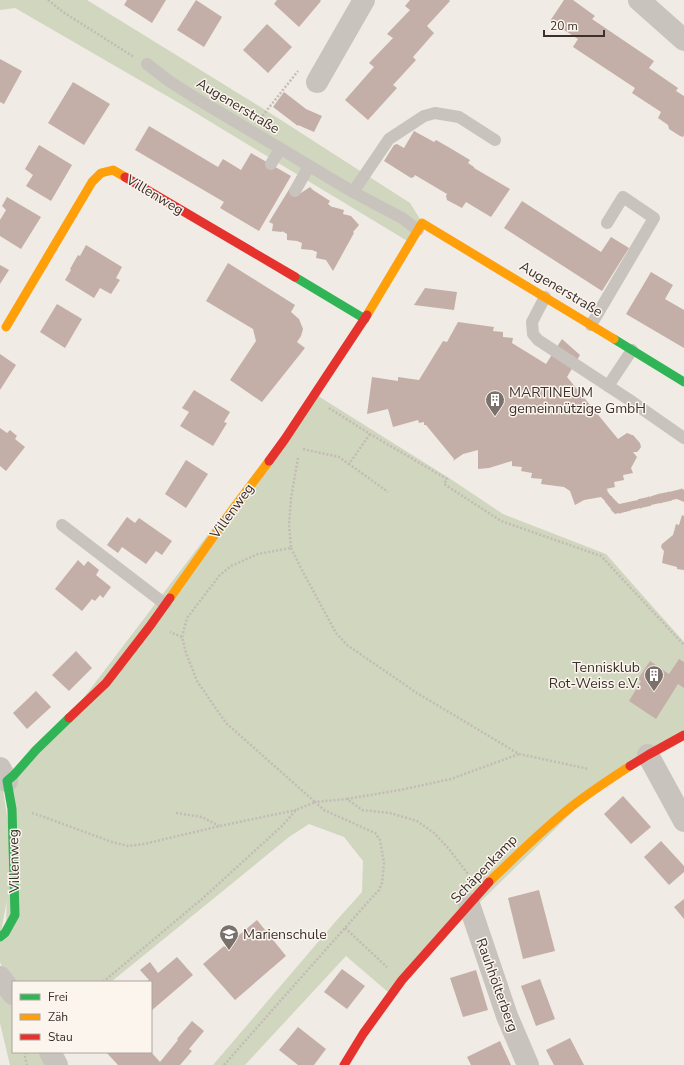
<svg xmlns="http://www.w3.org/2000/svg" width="684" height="1065" font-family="'Nunito Sans',sans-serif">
	<rect width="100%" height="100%" fill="#f0ebe5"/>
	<g fill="#d1d6bf">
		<polygon points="0,0 87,0 270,113 410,203 422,222 409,242 186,107 15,8 0,10"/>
		<polygon points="315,394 449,478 503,514 606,554 684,642 684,733 605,780 388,992 346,956 245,1065 213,1065 336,921 362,892 363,861 344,837 309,824 289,837 111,982 13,982 3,969 0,962 0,940 6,933 9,781 63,725"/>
		<polygon points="0,770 14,862 0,937"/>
		<polygon points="0,986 13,1006 13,1052 41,1052 49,1065 10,1065 0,1023"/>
	</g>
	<g fill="#c3afa7">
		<polygon points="127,0 166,0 152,23 124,5"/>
		<polygon points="196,0 222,17 204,47 177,30"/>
		<polygon points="277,0 320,0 321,1 299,27 274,4"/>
		<polygon points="410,0 449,0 450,1 427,26 434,33 413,57 416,60 393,85 397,88 368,120 345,100 374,67 369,63 393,38 387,34 410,10 405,6"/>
		<polygon points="564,0 573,0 595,16 592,19 654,61 649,68 678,88 676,91 684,96 684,135 683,137 680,136 669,129 668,125 658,118 661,112 632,93 635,88 573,47 578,39 550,21"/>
		<polygon points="267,24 292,47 268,73 243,50"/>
		<polygon points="0,59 22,71 4,104 0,102"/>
		<polygon points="73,82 110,104 84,145 48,123"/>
		<polygon points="284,92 306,109 322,116 314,132 298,125 298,126 273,107"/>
		<polygon points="149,126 218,167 223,159 241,170 251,153 291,176 259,231 220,208 224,202 135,150"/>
		<polygon points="414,131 434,142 436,140 450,148 470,160 468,163 474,167 474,168 510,189 491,217 466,202 462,208 447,200 446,196 447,194 415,175 414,177 411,178 384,161 394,145 397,144 404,148"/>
		<polygon points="39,145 72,165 51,201 26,186 33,175 25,169"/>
		<polygon points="310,187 313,190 330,201 328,204 332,207 333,207 344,210 343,214 351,216 359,225 353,232 354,233 333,271 326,260 316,258 317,252 312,250 301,249 302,243 297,241 287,240 287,234 282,231 282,232 272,231 273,224 269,222 290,188 301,193"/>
		<polygon points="7,197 41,217 21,249 0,236 0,220 6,210 2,206"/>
		<polygon points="522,201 601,252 611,237 629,248 602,291 504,228"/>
		<polygon points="86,245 122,267 116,278 120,280 111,294 100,288 94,298 65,280 71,270 70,269 78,255 80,256"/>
		<polygon points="228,263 295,305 291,312 299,319 303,329 301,336 297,342 305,348 262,402 230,380 256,341 253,329 206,301"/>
		<polygon points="0,265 9,270 0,284"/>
		<polygon points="651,272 673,285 665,299 684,310 684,348 626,314"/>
		<polygon points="425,288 457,292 454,310 414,305"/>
		<polygon points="57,304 82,319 65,348 40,332"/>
		<polygon points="458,322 494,327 493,331 503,332 503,337 513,338 512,343 546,364 562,339 580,355 567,377 618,439 627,433 632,435 633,435 640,443 641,447 639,450 637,452 633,452 637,457 631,468 633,473 623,475 624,480 614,482 615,487 606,489 608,490 607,491 611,496 612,496 612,497 619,504 638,500 638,499 639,499 648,497 648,496 649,497 658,494 668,492 668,491 669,492 681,489 681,488 684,490 684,502 677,499 672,500 671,501 670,501 661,503 661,504 660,503 651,505 651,506 650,506 641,508 641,509 640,508 631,510 630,511 629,511 621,513 620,514 619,513 615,514 611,510 611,509 606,503 605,502 605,501 601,497 584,500 575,505 570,491 564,487 541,484 542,479 531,478 532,473 521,471 522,467 512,466 512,461 489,468 478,469 478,450 463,454 453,461 454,459 426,425 424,425 424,422 419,423 418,420 393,427 388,409 367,414 372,377 398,381 398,377 419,380 443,341 447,342"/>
		<polygon points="0,354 16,365 0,390"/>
		<polygon points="194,390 230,412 224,422 227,423 213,446 180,426 189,412 182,408"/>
		<polygon points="0,428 7,433 10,430 17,436 15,439 25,447 6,471 0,466"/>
		<polygon points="186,460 208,474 186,508 165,494"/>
		<polygon points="682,515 684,516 684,570 677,569 677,567 662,563 664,551 663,550 661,547 662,544 673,535 676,524 679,525"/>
		<polygon points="127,517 135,523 139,518 172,541 162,555 156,551 146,564 122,547 118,553 107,545"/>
		<polygon points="78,560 84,566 88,561 99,570 96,575 111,587 103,598 100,595 95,601 92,599 82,611 55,589"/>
		<polygon points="76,651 92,668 69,691 52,675"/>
		<polygon points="679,659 684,662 684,688 678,684 656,719 629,701 641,681 638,679 650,661 669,674"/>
		<polygon points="36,691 51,707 27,729 13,713"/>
		<polygon points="623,796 651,827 631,844 604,814"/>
		<polygon points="661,841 684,866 684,872 669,885 644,857"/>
		<polygon points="539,890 555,951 523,959 508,898"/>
		<polygon points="684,899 684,919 674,907"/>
		<polygon points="257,920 286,956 235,1000 203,964 224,946 225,947"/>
		<polygon points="177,957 193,975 151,1011 151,982 147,982 149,980 140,970 150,962 158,973"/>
		<polygon points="342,969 365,986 347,1009 324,992"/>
		<polygon points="476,970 488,1010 463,1017 450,978"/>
		<polygon points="540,979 555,1019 536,1026 521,986"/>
		<polygon points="192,1021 204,1031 189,1049 192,1051 180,1065 118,1065 106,1052 151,1052 160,1062 178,1040 177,1039"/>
		<polygon points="298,1027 326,1049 314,1065 298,1065 279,1050"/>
		<polygon points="570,1038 584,1065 554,1065 546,1050"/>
		<polygon points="500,1041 511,1065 471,1065 467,1057"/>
	</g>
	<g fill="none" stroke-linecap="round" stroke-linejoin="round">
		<g stroke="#c2bbb6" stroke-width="2.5" stroke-dasharray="2 2" stroke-linecap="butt">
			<polyline points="48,0 63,12 134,57"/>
			<polyline points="260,119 298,71"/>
			<polyline points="329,408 370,434 447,479 444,484 501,521 601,556 684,645"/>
			<polyline points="370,434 349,464 388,492"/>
			<polyline points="303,449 339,457 349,464"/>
			<polyline points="291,548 303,572 336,633 347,645 417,693 519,754 589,769"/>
			<polyline points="182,637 187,618 220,575 231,566 258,554 291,548 289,525 291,498 298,458"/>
			<polyline points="347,799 400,790 451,779 519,754"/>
			<polyline points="32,813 44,817 112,842 128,846 144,844 220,826 296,810"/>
			<polyline points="176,813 202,817 219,826"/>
			<polyline points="345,928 387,967"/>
			<polyline points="103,982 203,898 282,826 296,810 315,802 226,723 197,681 186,653 182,637 170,632"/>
			<polyline points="26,1052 25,1057 27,1065"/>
			<polyline points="224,1065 290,990 368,902 379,890 382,883 384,863 380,840 375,833 324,810 315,802 347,799 362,810 390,813 417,821 434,833 449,849 468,874"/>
		</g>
		<g stroke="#c9c3be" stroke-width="12">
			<polyline points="147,64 169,81 194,97 353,192 402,218 418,230"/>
			<polyline points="271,164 280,149"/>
			<polyline points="295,191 309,166"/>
			<polyline points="353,192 389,139 424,116 435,113 459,117 495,140"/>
			<polyline points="545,297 532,322 533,334 538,340 628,399 684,438"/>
			<polyline points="591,325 654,218 623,197 607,223"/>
			<polyline points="608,386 632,350"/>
			<polyline points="62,525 165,604"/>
		</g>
		<g stroke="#c9c3be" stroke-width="22">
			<polyline points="639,0 684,40"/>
			<polyline points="317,82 364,0"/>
			<polyline points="648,755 684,821"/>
			<polyline points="0,768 7,781"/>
			<polyline points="469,904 507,1016 528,1065"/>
			<polyline points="0,977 13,994"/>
			<polyline points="50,1052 57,1065"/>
		</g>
		<g stroke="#30b455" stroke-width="9">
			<polyline points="295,277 365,319"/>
			<polyline points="614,339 684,382"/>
			<polyline points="0,937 5,933 15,915 12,809 7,781 14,775 36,750 69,718"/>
		</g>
		<g stroke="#ff9f0a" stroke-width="9">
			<polyline points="367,315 422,223 614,339"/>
			<polyline points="6,327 92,182 101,173 113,170 125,177"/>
			<polyline points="170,598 233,509 269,461"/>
			<path d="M489,882C516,856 542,830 571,807C590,792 610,779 630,766"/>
		</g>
		<g stroke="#e5322d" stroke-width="9">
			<polyline points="125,177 295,277"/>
			<polyline points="269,461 285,439 367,315"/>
			<polyline points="69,718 106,683 150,626 170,598"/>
			<polyline points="630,766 648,755 684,735"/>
			<polyline points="344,1065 363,1034 402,980 489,882"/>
		</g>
	</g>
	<defs>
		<symbol id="building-pin" viewBox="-11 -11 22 30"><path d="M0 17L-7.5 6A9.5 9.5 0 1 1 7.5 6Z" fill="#7a716c" stroke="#fbf5ee"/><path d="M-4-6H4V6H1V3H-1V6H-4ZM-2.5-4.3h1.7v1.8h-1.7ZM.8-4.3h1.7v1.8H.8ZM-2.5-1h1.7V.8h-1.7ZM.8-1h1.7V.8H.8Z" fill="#fff"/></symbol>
		<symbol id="school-pin" viewBox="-11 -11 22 30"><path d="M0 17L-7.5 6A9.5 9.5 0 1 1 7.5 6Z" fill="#7a716c" stroke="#fbf5ee"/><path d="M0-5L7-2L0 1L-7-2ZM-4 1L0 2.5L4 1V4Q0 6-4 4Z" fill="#fff"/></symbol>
	</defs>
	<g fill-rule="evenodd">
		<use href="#building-pin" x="484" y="389" width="22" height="30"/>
		<use href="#building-pin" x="643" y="664" width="22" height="30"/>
		<use href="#school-pin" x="218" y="923" width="22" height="30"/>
	</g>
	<g text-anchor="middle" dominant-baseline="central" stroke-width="3" stroke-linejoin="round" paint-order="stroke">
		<g font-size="14" fill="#3b302b" stroke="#fbf5ee">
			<text transform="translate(238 106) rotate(31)">Augenerstraße</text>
			<text transform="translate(155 195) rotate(31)">Villenweg</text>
			<text transform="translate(561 289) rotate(31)">Augenerstraße</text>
			<text transform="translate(232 511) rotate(-54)">Villenweg</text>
			<text transform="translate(14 861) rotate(-91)">Villenweg</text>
			<text transform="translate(484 869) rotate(-46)">Schäpenkamp</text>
			<text transform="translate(497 985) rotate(70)">Rauhhölterberg</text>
		</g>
		<g font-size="14" fill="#3b302b" stroke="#fbf5ee" text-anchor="start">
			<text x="509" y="392">MARTINEUM<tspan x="509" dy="16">gemeinnützige GmbH</tspan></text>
			<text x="640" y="667" text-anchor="end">Tennisklub<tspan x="640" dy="16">Rot-Weiss e.V.</tspan></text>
			<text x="243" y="934">Marienschule</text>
		</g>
	</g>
	<rect x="12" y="981" width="140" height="72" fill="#fbf5ee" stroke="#aea6a0"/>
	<rect x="20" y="994" width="20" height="6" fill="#30b455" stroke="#aea6a0"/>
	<text x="48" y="1001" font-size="12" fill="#3b302b">Frei</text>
	<rect x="20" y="1014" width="20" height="6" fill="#ff9f0a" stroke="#aea6a0"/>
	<text x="48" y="1021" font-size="12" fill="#3b302b">Zäh</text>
	<rect x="20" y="1034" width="20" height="6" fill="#e5322d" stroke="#aea6a0"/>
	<text x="48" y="1041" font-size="12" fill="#3b302b">Stau</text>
	<path d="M544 30v6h60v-6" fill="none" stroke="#3b302b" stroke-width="2"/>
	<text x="550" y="30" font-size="12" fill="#3b302b" stroke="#fbf5ee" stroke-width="3" paint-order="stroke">20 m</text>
</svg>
